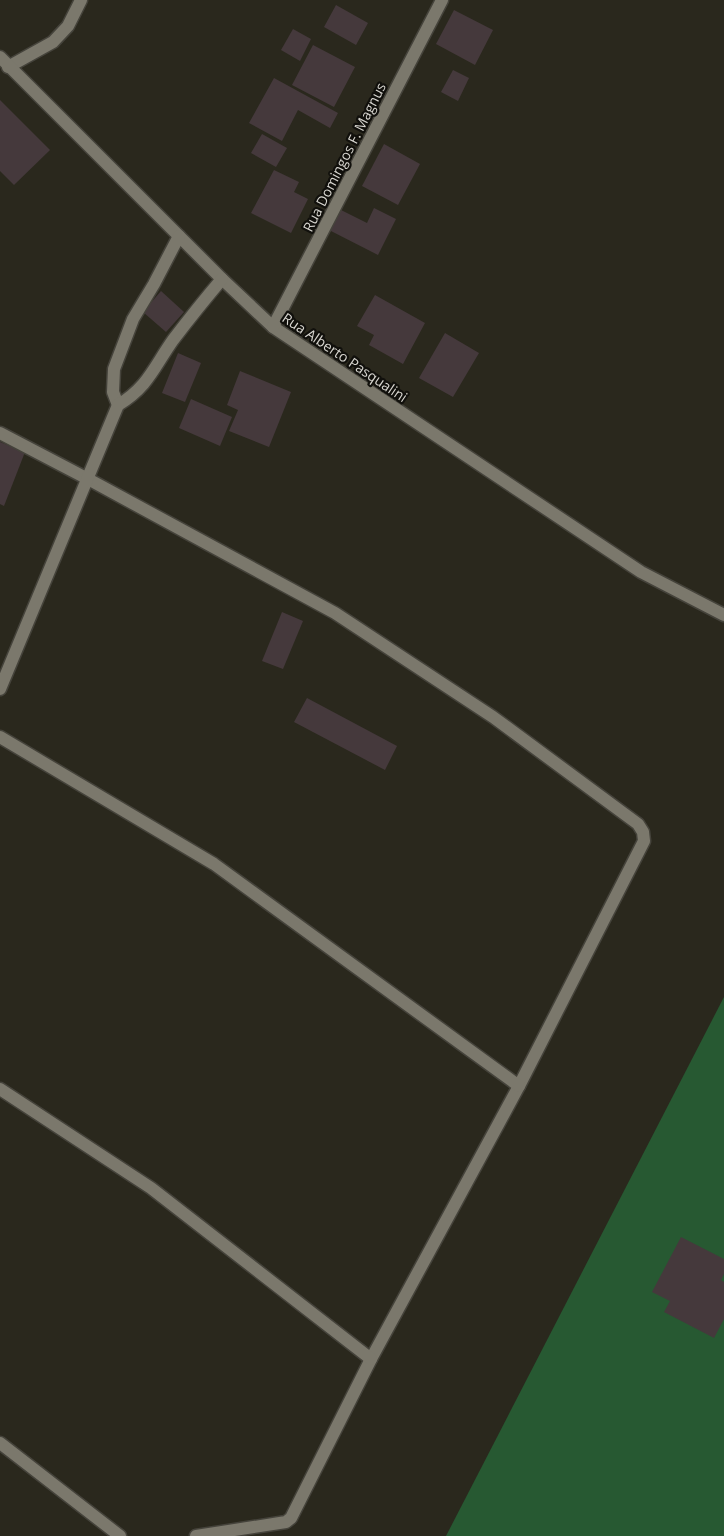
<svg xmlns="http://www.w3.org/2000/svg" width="724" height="1536" font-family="'Open Sans',sans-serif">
	<rect width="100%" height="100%" fill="#2a281d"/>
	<polygon fill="#275932" points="724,997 724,1536 446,1536"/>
	<g fill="#45393c">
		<polygon points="336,5 368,23 356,45 324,27"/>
		<polygon points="454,10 493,30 475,65 436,44"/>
		<polygon points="293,29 311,39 300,61 281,50"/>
		<polygon points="313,45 355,67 334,107 292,85"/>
		<polygon points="453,70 469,78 458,101 441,92"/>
		<polygon points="274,78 338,113 330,128 298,110 282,141 249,123"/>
		<polygon points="0,100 50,150 14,185 0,171"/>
		<polygon points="262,134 287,148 276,167 251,153"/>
		<polygon points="384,144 420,164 398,205 362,186"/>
		<polygon points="274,170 299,182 294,192 308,199 291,233 251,213"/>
		<polygon points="374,208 396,219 378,255 329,230 339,209 367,223"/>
		<polygon points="161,291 184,312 166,332 143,312"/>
		<polygon points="375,295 425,323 403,364 369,345 374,335 357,326"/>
		<polygon points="445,333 479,353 453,397 419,378"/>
		<polygon points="178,353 201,363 185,402 162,393"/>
		<polygon points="240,371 291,392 269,447 229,431 238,410 227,405"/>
		<polygon points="191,399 232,417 220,446 179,428"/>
		<polygon points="0,442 25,452 4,506 0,504"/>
		<polygon points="282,612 303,621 283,669 262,661"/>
		<polygon points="307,698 397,746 385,770 294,722"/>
		<polygon points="681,1237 724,1259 724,1274 721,1280 724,1282 724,1319 714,1338 664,1312 670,1301 652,1292"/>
	</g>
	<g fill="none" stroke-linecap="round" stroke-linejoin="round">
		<defs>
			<polyline id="service" points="8,67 53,42 68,26 81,0"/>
			<g id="minor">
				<polyline points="0,57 222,279 273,327 641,572 724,615"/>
				<polyline points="273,327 442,0"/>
				<polyline points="118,405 113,392 114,369 133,319 154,284 179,236"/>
				<polyline points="0,433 88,479 335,613 493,717 638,824 643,832 644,841 519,1086 371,1359 291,1518 286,1522 196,1536"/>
				<path d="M0,689L118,405C148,387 154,367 173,340C189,319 205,299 222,279"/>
				<polyline points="0,737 214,864 519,1086"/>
				<polyline points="0,1089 151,1188 371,1359"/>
				<polyline points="0,1443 120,1536"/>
			</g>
		</defs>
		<use href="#service" stroke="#45433b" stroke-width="15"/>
		<use href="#minor" stroke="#45433b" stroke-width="15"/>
		<use href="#service" stroke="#7b786c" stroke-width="12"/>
		<use href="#minor" stroke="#7b786c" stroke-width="12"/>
	</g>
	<g text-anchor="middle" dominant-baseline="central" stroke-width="4.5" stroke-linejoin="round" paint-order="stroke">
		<g font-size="14" fill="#d8d6d0" stroke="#11100c">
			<text transform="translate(344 157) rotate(-63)">Rua Domingos F. Magnus</text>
			<text transform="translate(345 357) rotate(34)">Rua Alberto Pasqualini</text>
		</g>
	</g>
</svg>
